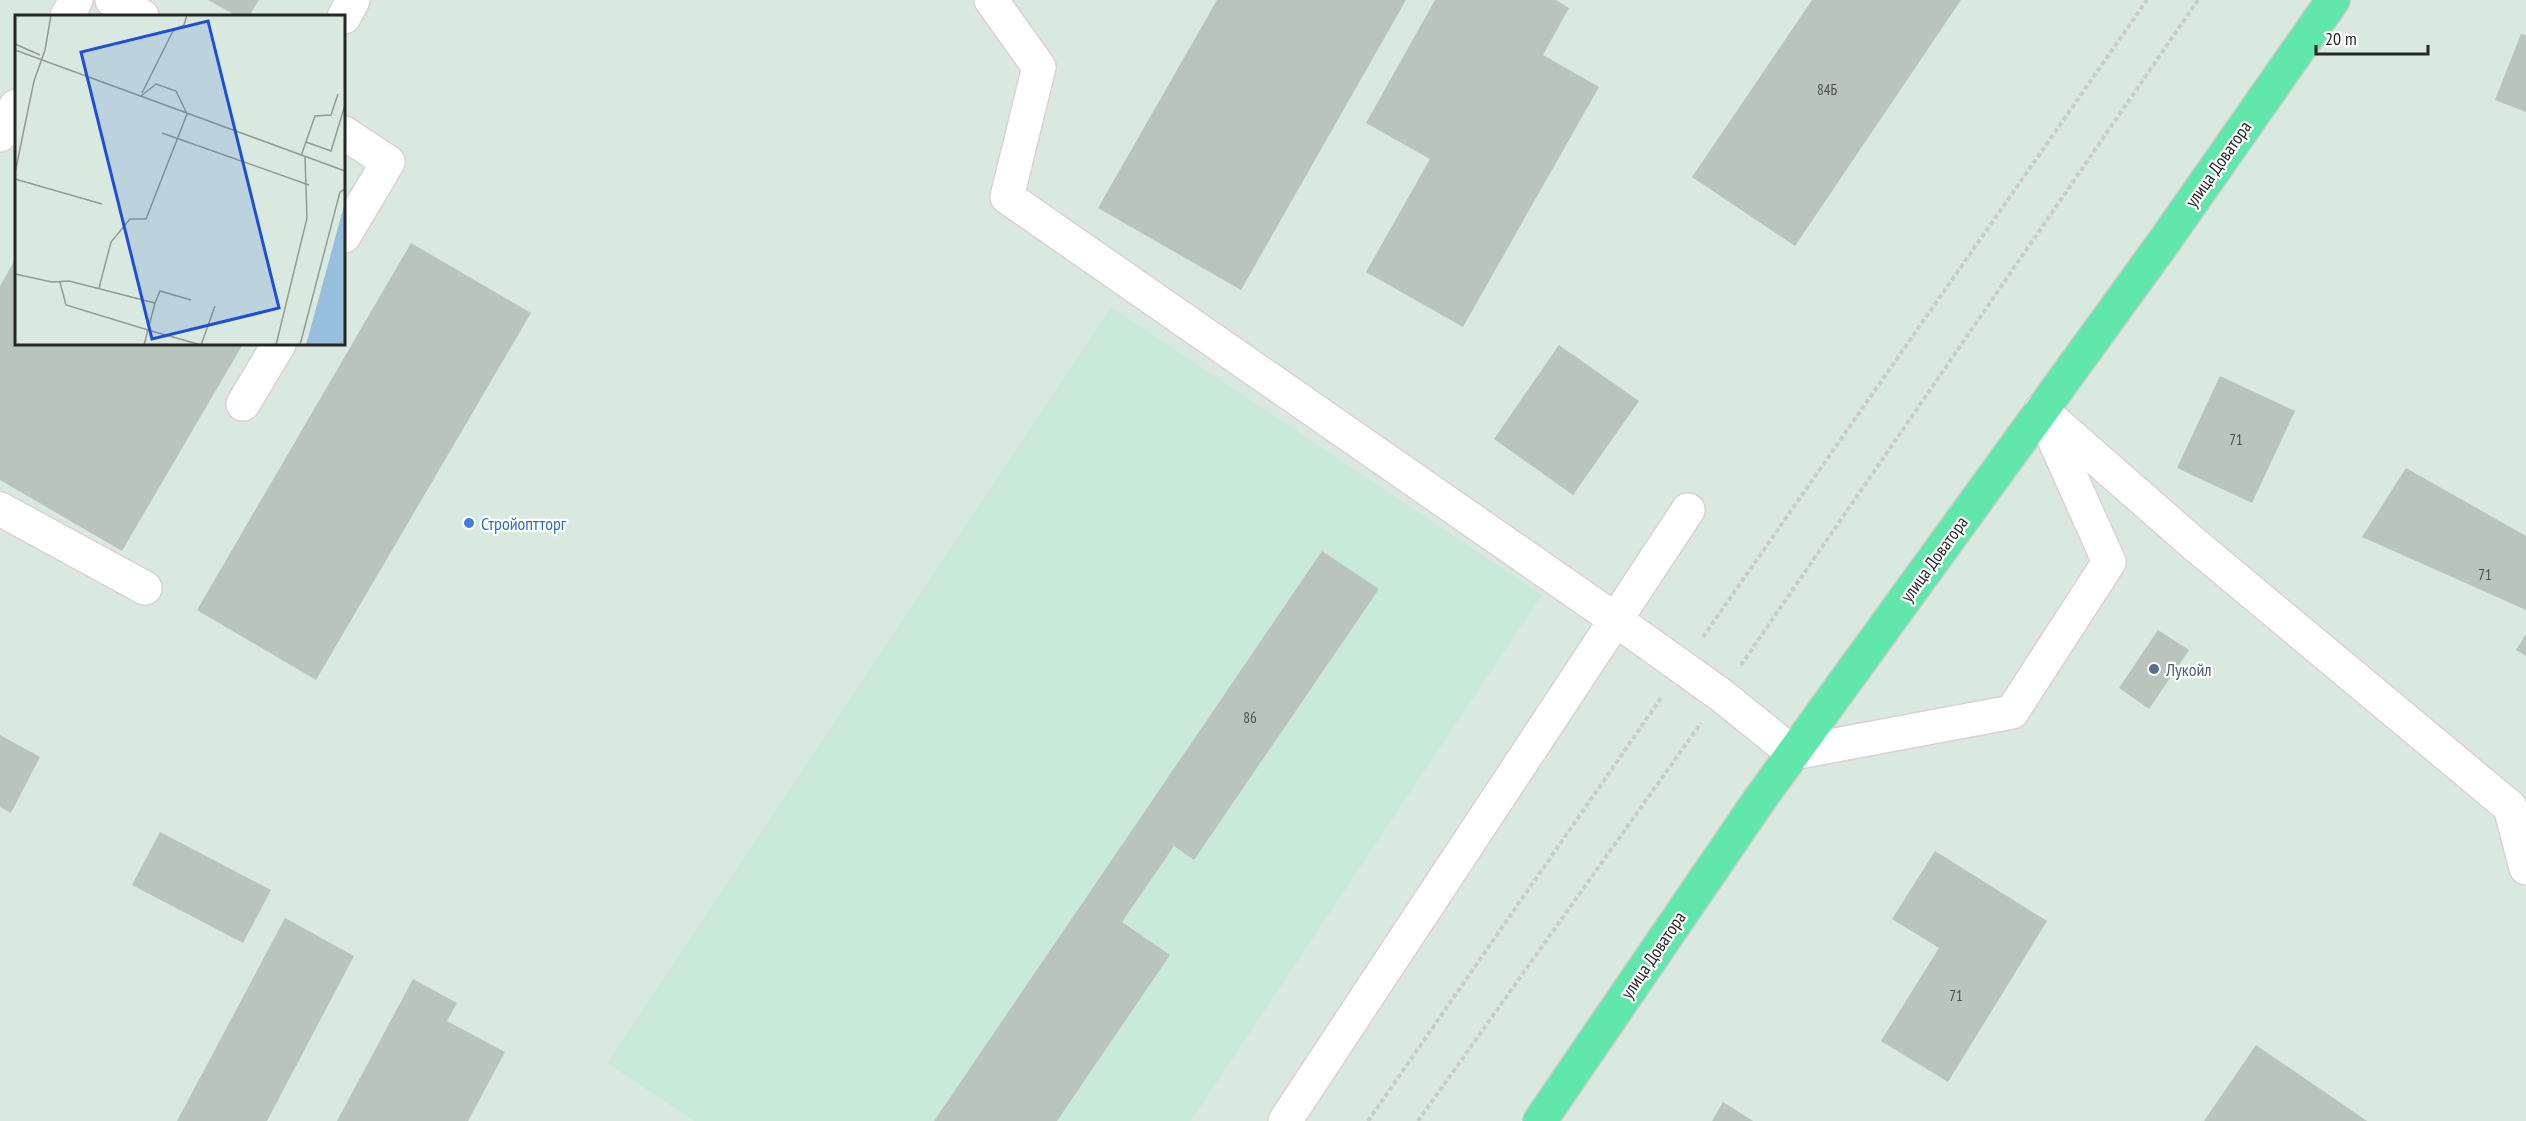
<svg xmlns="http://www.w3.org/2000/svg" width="2526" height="1121" font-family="'PT Sans Narrow',sans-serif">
	<rect width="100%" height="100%" fill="#d9e9df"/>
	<polygon fill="#c9ead8" points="1111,307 1542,595 1191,1121 694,1121 607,1063"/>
	<g fill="#b9c4bc">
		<polygon points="208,0 259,0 249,16 237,16"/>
		<polygon points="1217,0 1406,0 1241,290 1098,208"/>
		<polygon points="1435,0 1556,0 1569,8 1543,55 1599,87 1463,327 1366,272 1430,159 1366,123"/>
		<polygon points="1812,0 1961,0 1795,246 1692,177"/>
		<polygon points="2521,34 2526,35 2526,112 2495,100"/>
		<polygon points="411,243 531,313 316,680 197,610"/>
		<polygon points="16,258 16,344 243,344 122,551 0,480 0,286"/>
		<polygon points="1559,345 1639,401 1573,495 1494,439"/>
		<polygon points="2220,376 2295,411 2252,503 2177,468"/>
		<polygon points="2406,468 2526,536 2526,610 2362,537"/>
		<polygon points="1322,551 1379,589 1194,860 1174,846 1122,922 1170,955 1057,1121 934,1121"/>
		<polygon points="2158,630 2189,650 2149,709 2119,688"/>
		<polygon points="2526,634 2526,656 2516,650"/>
		<polygon points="0,735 40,757 11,813 0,807"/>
		<polygon points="160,832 271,890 243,943 132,885"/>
		<polygon points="1935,851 2047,921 1948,1082 1881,1041 1939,948 1892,919"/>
		<polygon points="285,918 354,956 267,1121 177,1121"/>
		<polygon points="413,979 457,1003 447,1021 505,1052 468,1121 337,1121"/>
		<polygon points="2256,1045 2367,1121 2204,1121"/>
		<polygon points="1723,1102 1753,1121 1712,1121"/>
	</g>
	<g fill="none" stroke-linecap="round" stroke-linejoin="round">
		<defs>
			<g id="minor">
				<polyline points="112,0 142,16"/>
				<polyline points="991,0 1039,67 1007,197 1616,620 1721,695 1793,753 2012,712 2109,562 2041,410"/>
				<polyline points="67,16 76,0"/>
				<polyline points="344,17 353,0"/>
				<polyline points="344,133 388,162 344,236"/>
				<polyline points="0,135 16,106"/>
				<polyline points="243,404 279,344"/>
				<polyline points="2049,417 2193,543 2510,807 2526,868"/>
				<polyline points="0,509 145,588"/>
				<polyline points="1285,1121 1688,510"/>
			</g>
			<polyline id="major" points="1540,1121 1760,799 2166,239 2333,0"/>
		</defs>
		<use href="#minor" stroke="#dfcfd5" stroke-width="36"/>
		<use href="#major" stroke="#cbcbcb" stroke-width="36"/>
		<g stroke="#cbcbcb" stroke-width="4" stroke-dasharray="4.5 3" stroke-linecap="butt">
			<polyline points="1703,637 2147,0"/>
			<polyline points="1741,665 2198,0"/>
			<polyline points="1368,1121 1661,698"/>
			<polyline points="1418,1121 1701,723"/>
		</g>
		<use href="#minor" stroke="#fff" stroke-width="33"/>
		<use href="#major" stroke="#61e6ab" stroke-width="33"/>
	</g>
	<circle fill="#3f7fe0" stroke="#fff" stroke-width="2" cx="469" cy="523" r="6"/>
	<circle fill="#5c6f8a" stroke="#fff" stroke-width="2" cx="2154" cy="669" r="6"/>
	<g text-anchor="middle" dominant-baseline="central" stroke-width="4.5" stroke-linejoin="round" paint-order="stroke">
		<g font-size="15" fill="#4c4e4c">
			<text x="1827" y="89">84Б</text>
			<text x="2236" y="439">71</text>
			<text x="2485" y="574">71</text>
			<text x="1250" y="717">86</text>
			<text x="1956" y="995">71</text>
		</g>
		<g font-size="18" fill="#272727" stroke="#fff">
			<text transform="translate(2218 164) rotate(-55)">улица Доватора</text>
			<text transform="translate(1934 559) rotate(-54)">улица Доватора</text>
			<text transform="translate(1653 955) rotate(-56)">улица Доватора</text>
		</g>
		<g font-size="18" fill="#366cbe" stroke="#fff" text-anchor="start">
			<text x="481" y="523">Стройоптторг</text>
		</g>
		<g font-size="18" fill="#4e5e75" stroke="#fff" text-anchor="start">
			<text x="2166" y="669">Лукойл</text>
		</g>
	</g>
	<g transform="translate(15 15)">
		<rect width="330" height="330" fill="#d9e9df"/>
		<path d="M330,187V330H291Z" fill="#98bedd"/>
		<path fill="none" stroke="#929b95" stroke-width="1.5" d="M0,29L25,40M0,35L330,156M30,35L36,0M127,78L158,16L169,10L172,0M147,118L294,170M291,127L316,136L330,90M286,141L300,101L316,100L323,79M0,158L19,66L30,35M0,164L87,189M0,259L37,267L54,266L140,288L145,276L176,285M45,267L51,290L133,315L140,288M84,273L96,227L115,204H131L172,99L161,76L141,69L126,81M129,330L133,315L186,330M186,330L200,291M261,330L292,203L290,142M285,330L325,177L330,174"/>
		<path fill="#1d4ed8" fill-opacity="0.15" stroke="#1d4ed8" stroke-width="3" d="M193,6L264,293L137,324L66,37Z"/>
		<rect width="330" height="330" fill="none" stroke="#272727" stroke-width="3"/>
	</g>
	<path d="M2316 45v9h112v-9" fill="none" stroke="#272727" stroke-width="3"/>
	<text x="2325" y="45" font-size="18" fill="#272727" stroke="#ffffff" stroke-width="4.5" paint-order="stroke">20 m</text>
</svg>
